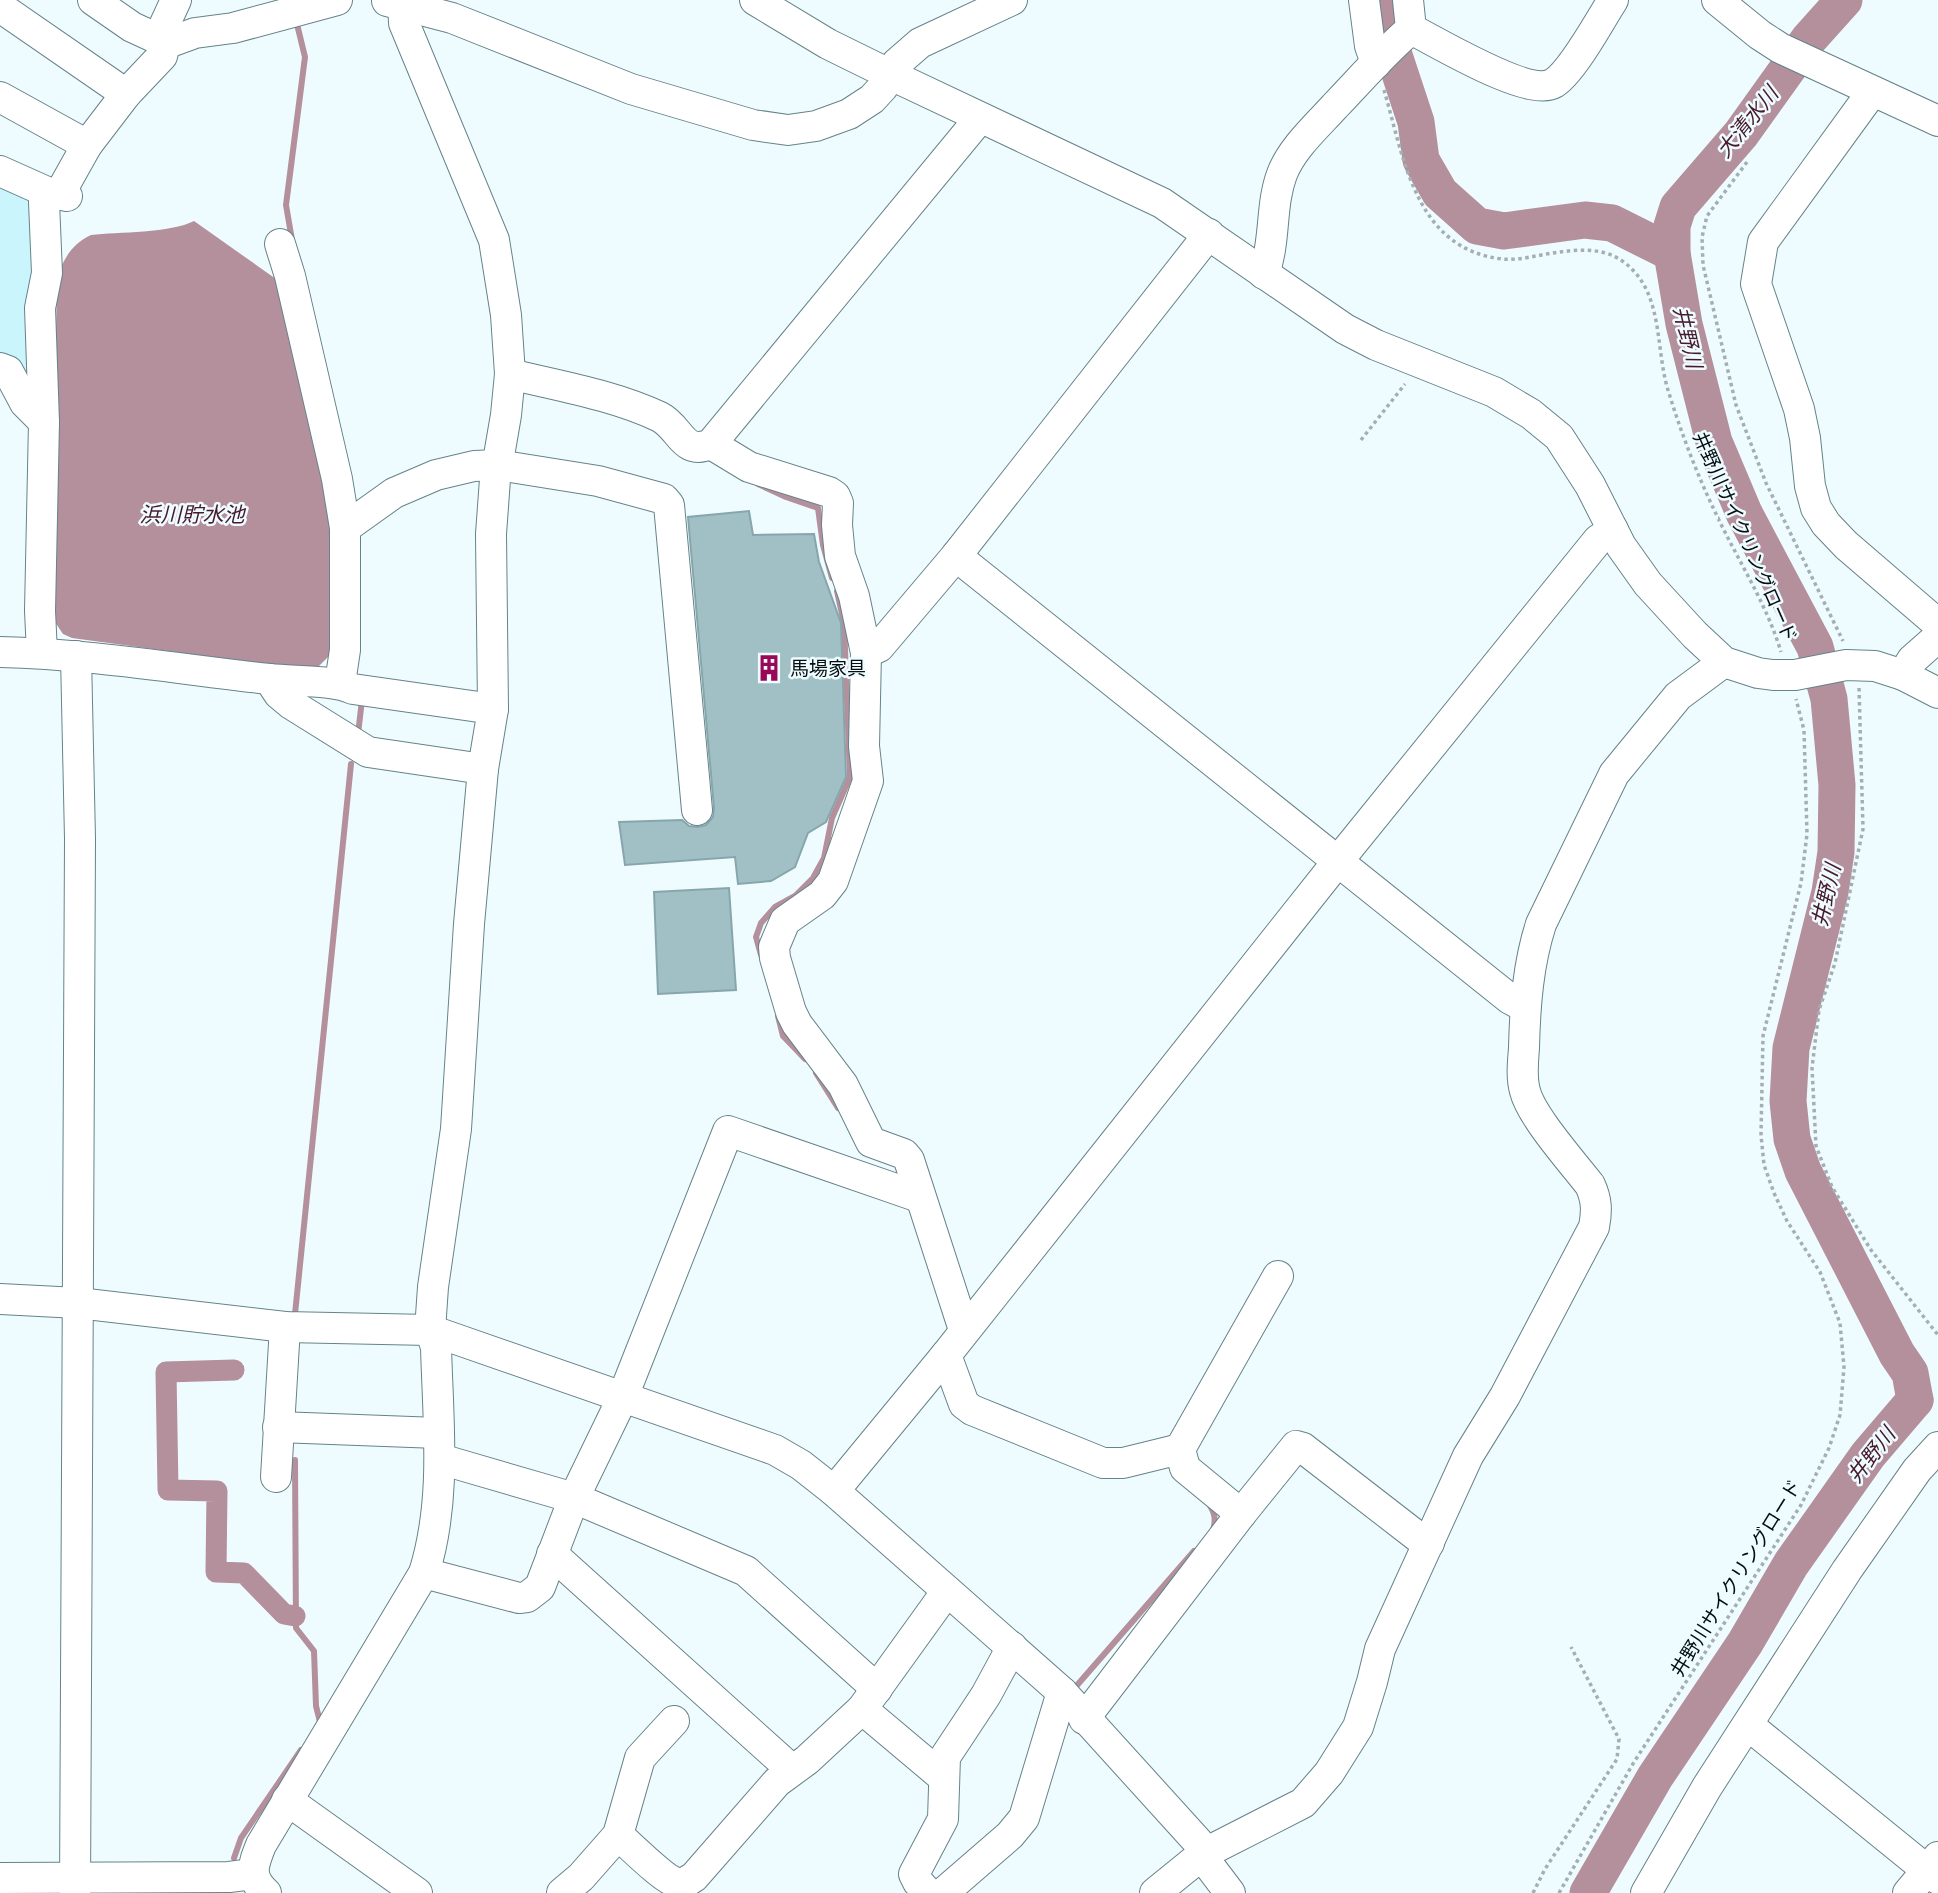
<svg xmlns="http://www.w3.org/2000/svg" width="1938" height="1893" font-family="Poppins,'Noto Sans JP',sans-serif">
	<rect width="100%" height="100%" fill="#effcff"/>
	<polygon fill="#caf5fd" points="0,177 32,191 36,381 0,364"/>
	<path fill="#b3909b" d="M194,221L276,279L333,510V652L314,671L72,638L63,634L51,616L57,276C65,257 72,244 91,235C118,232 171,233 194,221Z"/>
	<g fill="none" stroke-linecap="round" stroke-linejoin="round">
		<g stroke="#b3909b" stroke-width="6">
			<polyline points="292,240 286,205 305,57 296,20"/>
			<polyline points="758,484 786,497 818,508 823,545 832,578"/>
			<polyline points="358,734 362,700"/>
			<polyline points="761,955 756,937 761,923 775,907 795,896 813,878 824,858 832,818 850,777 844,623 837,591"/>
			<polyline points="778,1016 783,1036 805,1059"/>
			<polyline points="816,1073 838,1108"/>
			<polyline points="295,1314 351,764"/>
			<polyline points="295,1460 296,1628 314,1651 316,1706 320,1722 317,1727"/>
			<path d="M1209,1504C1215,1513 1216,1520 1213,1530"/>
			<polyline points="1072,1691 1194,1551"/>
			<polyline points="234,1858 241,1838 301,1750"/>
		</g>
		<polyline stroke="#b3909b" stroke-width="21" points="234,1370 166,1372 168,1490 217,1491 216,1572 244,1573 284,1614 295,1616"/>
		<g stroke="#b3909b" stroke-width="37">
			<polyline points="1379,0 1380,13 1416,122 1421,160 1440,193 1477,226 1504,231 1585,220 1612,223 1672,253"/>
			<polyline points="1844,0 1809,39 1741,134 1678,207 1672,226 1672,253 1684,324 1714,442 1744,513 1815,647 1829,699 1837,785 1836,852 1830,892 1791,1048 1788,1101 1792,1139 1803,1171 1897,1354 1910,1373 1915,1400"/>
			<polyline points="1588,1893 1655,1777 1745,1643 1791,1564 1868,1455 1915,1400"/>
		</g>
	</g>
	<g fill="#a0c0c6" stroke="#87a6ac" stroke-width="2">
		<polygon points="749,511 753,535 814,534 819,562 841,623 846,777 826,822 808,833 795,867 771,881 738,884 735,857 625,865 619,822 682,820 689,826 698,827 706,825 713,817 714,808 688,517"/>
		<polygon points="729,888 736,990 658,994 654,892"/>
	</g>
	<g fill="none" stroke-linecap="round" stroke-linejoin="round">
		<defs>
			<g id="minor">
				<polyline points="93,0 132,27 158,39 165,44 195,33 233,28 337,0"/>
				<polyline points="755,0 828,44 891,75 1162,203 1345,329 1376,345 1494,392 1531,414 1559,437 1590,485 1621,546 1648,584 1695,635 1724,662 1758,673 1773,675 1795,675 1846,665 1875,666 1903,675 1938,693"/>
				<polyline points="1364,0 1370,46 1376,63"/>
				<polyline points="1717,0 1760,35 1780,48 1938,121"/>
				<polyline points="387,1 452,18 631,89 753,125 788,130 816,126 849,114 872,99 883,87 897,63 920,43 1012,0"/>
				<polyline points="0,7 126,94"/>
				<path d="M1411,29C1437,42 1529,98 1554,83C1573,71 1600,20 1613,0"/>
				<polyline points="158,39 176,0"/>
				<polyline points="1872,92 1763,242 1756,284 1799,409 1805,438 1810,486 1816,508 1826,524 1846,545 1938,624"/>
				<polyline points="0,97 87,145"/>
				<polyline points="0,171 47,192 67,196"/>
				<polyline points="59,195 87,145 126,94 162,56 165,44"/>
				<polyline points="280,244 290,276 337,479 345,528 345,650 340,683"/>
				<path d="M1264,274C1276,240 1270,206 1282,174C1292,148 1317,126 1335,106C1360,80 1384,52 1411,29L1408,0"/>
				<polyline points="0,368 8,371 25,403 44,422"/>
				<path d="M510,374C559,386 614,395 660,417C681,428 682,456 711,444L980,118"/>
				<polyline points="711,444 749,467 829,492 835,496 838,503 837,525 840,556 854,596 866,653 864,746 868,781 833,881 822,895 785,921 774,947 775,958 791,1012 797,1024 843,1085 871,1142 904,1154 909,1160 964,1330"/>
				<polyline points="345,528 394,493 436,475 474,466 498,465 598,481 664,499 669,505 697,810"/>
				<polyline points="956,556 1510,999 1525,1007"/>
				<path d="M0,652C90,654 179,669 269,679C294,682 331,679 353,689L493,709"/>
				<polyline points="42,653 40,611 44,422 40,308 47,273 44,202 47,192"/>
				<polyline points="866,653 879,647 956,556 1209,234"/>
				<polyline points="1903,675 1912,660 1938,637"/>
				<polyline points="269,679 279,694 291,704 368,752 483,769"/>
				<polyline points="0,1299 78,1303 285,1327 430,1330 775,1450 801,1465 834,1491 1062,1692 1198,1842 1208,1864 1230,1893"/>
				<polyline points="946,1355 964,1404 972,1410 1103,1463 1123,1463 1180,1449"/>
				<polyline points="278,1427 438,1433"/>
				<polyline points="440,1459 574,1498 746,1571 877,1689"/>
				<polyline points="276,1477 285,1327"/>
				<polyline points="834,1491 946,1355 1338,861 1598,540 1613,530"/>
				<polyline points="1241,1514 1185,1468 1180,1449 1278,1276"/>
				<polyline points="552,1554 792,1770"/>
				<polyline points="424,1573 519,1598 527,1597 540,1587 574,1498 622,1399 728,1131 919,1197"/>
				<polyline points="862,1709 944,1778"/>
				<polyline points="1084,1719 1241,1514 1296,1446 1303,1448 1418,1537 1429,1543"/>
				<polyline points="1748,1725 1938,1879"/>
				<polyline points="287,1800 417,1893"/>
				<path d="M618,1835C630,1845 665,1881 678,1883C684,1884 689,1880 694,1877L777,1782L807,1760L862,1709L947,1591"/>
				<polyline points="0,1878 229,1877 253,1874"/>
				<polyline points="75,1893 80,839 76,656"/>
				<path d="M266,1893C248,1877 253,1865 261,1845L424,1573C447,1500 438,1422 436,1347L430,1330L433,1287L456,1129L469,924L483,769L493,709L491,534L495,479L506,415L510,374L506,315L494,240L404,23L403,0"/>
				<polyline points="562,1893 581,1877 618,1835 640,1758 674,1721"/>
				<polyline points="928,1893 918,1882 914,1874 943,1819 945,1757 986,1695 1012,1647"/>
				<polyline points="943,1893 1010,1835 1024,1818 1062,1692"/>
				<path d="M1155,1893L1203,1854L1303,1803L1329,1773L1358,1727L1372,1682L1380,1649L1468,1456L1505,1396L1594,1227C1597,1211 1597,1200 1590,1185C1573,1163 1531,1116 1525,1091C1521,1077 1523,1062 1524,1048C1525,1006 1528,964 1541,924L1614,774L1678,696L1724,662"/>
				<polyline points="1646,1893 1707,1787 1847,1570 1917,1470 1938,1447"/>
				<polyline points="1908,1893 1938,1857"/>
			</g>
		</defs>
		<use href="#minor" stroke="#658389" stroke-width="32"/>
		<g stroke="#a3afb2" stroke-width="3.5" stroke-dasharray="3.5 3.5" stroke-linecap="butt">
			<path d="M1384,90C1404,158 1415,249 1502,259C1520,261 1541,254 1560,252C1582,249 1606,248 1625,263C1664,293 1655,348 1668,390C1681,433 1698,477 1718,518C1739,562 1767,605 1781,652"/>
			<polyline points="1747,162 1707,216 1702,237 1703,265 1736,405 1766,483 1843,641"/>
			<polyline points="1361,440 1405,384"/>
			<polyline points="1859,688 1863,829 1835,963 1819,1010 1812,1068 1816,1146 1832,1187 1871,1250 1938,1335"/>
			<polyline points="1533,1893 1545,1869 1617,1759 1619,1739 1571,1647"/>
			<polyline points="1559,1893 1634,1762 1801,1505 1829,1448 1840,1415 1844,1367 1840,1323 1820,1272 1787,1221 1774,1193 1764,1165 1761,1135 1763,1036 1801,883 1807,834 1804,730 1796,699"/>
		</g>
		<use href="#minor" stroke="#fff" stroke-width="30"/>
	</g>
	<defs>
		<symbol id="building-bare" viewBox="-9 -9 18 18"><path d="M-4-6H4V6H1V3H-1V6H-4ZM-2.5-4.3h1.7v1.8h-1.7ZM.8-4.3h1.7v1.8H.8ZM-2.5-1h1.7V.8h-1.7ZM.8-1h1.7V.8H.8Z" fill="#9a0758" stroke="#effcff" stroke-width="2.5" paint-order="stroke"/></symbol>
	</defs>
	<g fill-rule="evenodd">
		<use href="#building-bare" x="750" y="649" width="38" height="38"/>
	</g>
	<g text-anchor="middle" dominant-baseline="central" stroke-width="5" stroke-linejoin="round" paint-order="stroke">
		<g font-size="19" fill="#040e10" stroke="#effcff">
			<text transform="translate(1745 537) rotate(66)">井野川サイクリングロード</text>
			<text transform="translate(1736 1578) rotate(-58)">井野川サイクリングロード</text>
		</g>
		<g font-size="19" fill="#040e10" stroke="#effcff" text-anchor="start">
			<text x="790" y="668">馬場家具</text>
		</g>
		<g font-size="21" font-style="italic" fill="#47192c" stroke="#effcff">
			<text transform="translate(1747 122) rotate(-51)">大清水川</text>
			<text transform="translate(1688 337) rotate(77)">井野川</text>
			<text x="192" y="514">浜川貯水池</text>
			<text transform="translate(1826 895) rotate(-77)">井野川</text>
			<text transform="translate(1871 1455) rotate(-52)">井野川</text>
		</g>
	</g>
</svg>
